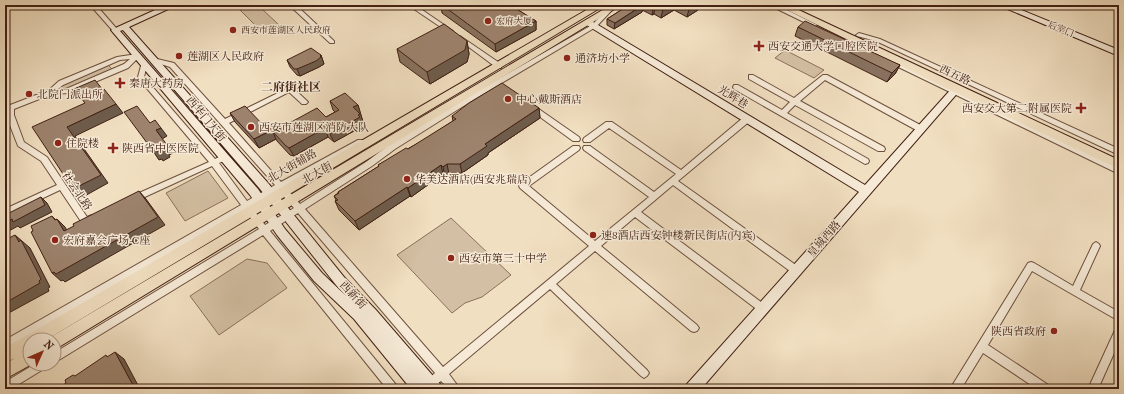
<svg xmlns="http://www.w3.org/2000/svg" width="1124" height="394" font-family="'IM FELL French Canon','Noto Serif SC',serif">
	<rect width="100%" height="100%" fill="#f1dfc1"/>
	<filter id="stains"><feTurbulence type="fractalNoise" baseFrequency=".005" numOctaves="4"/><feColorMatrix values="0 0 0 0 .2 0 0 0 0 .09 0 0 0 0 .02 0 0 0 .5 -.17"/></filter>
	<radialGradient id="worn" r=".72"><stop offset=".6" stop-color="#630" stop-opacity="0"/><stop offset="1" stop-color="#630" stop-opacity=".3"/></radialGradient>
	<g fill="#d3bfa3" stroke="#8a705b">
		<polygon points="235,5 272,5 262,9 279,25 263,33"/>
		<polygon points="785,50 824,70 814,78 775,58"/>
		<polygon points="108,65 113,70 69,89 59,89 65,83"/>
		<polygon points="208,171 228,198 185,221 166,193"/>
		<polygon points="451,218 511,275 482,297 465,303 452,313 397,255"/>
		<polygon points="247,259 267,263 287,288 219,335 190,296"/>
	</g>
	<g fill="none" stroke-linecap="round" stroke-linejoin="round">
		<defs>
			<g id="street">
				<polygon points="90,5 96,5 117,29 117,31 113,31"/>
				<polygon points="289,5 296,5 334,41 334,43 330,43"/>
				<polygon points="408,5 415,5 453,31 452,32 448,32"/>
				<polygon points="769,5 777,5 817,25 814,27 812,26"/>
				<path d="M609,8L612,10L596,27L473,100L395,149L372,166L305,209L443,367L589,246L520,188L519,186L520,184L573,146H579L580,148L579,150L529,186L595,241L649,197L584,150L583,148L584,146H590L654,192L676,174L609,128L590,142H584L583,140L584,138L606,122H612L681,170L744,117L747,116L751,119L750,121L678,181L800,268L801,271L800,274L797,275L794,274L673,185L641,212L765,305L767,308L765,311L762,312L759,311L635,217L601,246L697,325L699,328L697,331L694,332L691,331L595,251L556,284L647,370L649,373L647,376L644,378L641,376L550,289L449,374L460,389H449L441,381L431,388L427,386L426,383L427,380L435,373L298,213L270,231L397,386L398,389H387L263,235L54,363V353L259,229L245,210L5,349V340L241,205L212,166L136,201H130L129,199L130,197L209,162L139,79L138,77L142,62H146L147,64L144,77L215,159L223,155L226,156L227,158L226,160L219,163L247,201L275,185L170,67L151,61V59L153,58L174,63L225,119L290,87H292L306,100L308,102L306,104H302L289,92L229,123L281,182L358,140H364L365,142L364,144L285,187L300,204L366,162L389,145L469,96L592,25L607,9ZM279,191L294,208L265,225L251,207Z"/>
				<polygon points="859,33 880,39 1119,149 1119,155 876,41 857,36 856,35"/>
				<polygon points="460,36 501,64 501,68 497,68 458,39 457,38"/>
				<path d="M137,54L140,56L128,68L69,93L52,94L14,109V115L24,142L47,157L87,217L92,215L95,216L96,218L95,220L85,224L82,223L60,190L5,216V209L57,185L41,161L18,146L6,115V112H5V107L49,90L59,81L117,57ZM130,59L124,64L66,89H58L63,85L120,60Z"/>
				<polygon points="890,59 1119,168 1119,174 888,62 888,60"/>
				<polygon points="749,75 753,75 794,98 823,75 827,75 924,127 925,129 924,131 918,131 825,80 800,101 884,147 885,149 884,151 878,151 795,105 787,113 868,159 869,161 868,163 865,164 734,89 733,87 734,85 738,85 782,110 790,102 749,79"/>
				<polygon points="529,105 533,105 579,137 580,139 579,141 573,141 529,109 527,107"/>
				<polygon points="1096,242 1099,244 1100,246 1080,290 1119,312 1119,321 1032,271 988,345 1050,386 1051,389 1037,389 983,353 961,389 950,389 1028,263 1031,262 1034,263 1073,286 1093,244"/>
				<polygon points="1119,327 1119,342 1098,389 1088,389 1116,328"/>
				<polygon points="35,364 49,364 47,367 11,389 5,389 5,382"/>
			</g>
			<g id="secondary">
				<path d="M166,5H177L129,27L268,183L344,277L376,310L440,384L442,389H411L354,319L314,281L277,235L250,195L111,30ZM123,30L260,189L336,285L346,296L322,273L285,229L258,189L120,31Z"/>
				<polygon points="998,5 1009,5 1119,50 1119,56"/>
				<polygon points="588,19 865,185 953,87 956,86 961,89 701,389 685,389 687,384 859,192 585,24 584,22"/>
			</g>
			<g id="primary">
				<polygon points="595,5 605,5 46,340 30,340 30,350 26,352 30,350 30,364 32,364 5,379 5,364 15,358 5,363 5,348"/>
				<polygon points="611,5 621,5 54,350 54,340 48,340 49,338"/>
				<polygon points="777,5 788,5 1119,160 1119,169 952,91"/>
			</g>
		</defs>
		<use href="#street" stroke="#6d503e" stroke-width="2"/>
		<use href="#secondary" stroke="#412013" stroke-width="2"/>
		<use href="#primary" stroke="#412013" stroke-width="2"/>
		<use href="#street" fill="#f6ead7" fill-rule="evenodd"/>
		<use href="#secondary" fill="#f6ead7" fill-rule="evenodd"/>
		<use href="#primary" fill="#f1dfc1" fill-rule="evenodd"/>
	</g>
	<g fill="#87715e" stroke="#412013">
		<polygon points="441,5 510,5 536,21 536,30 496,52 442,13"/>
		<polygon points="629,5 699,5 698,10 687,17 674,10 661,18 654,14 652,15 642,10 642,12 614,29 607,25 607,19"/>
		<polygon points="798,27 900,65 895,74 887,82 795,36"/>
		<polygon points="467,41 469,54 467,62 430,84 400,62 397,49"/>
		<polygon points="321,55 324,64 319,67 300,76 297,75 290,67 287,60"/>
		<polygon points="330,101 358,105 363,122 362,123 363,126 334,142 328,137 294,156 290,155 277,141 276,139 259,148 235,122 230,113 272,130 273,132 326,117 335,112 333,110"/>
		<polygon points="539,108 540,118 488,153 488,155 462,173 449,174 445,176 443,174 411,197 410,196 359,230 339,210 335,201 336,200 334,196 338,193 338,192 379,166 378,165 422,141 453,121 452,116"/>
	</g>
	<g fill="#6e5c4c" stroke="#412013">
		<polygon points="643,5 642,12 614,29 615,23"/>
		<polygon points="655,5 654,14 652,15 653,7"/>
		<polygon points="669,5 674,5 674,10 661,18 663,9"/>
		<polygon points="694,5 699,5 698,10 687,17 689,9"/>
		<polygon points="536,21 536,30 496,52 495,44"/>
		<polygon points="467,41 469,54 467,62 430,84 427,72"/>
		<polygon points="321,55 324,64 319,67 300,76 297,69"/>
		<polygon points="900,65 895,74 887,82 892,73"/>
		<polygon points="116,104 123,113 75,136 108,183 81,198 73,189 67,127"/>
		<polygon points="358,105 363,122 362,123 363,126 334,142 330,134 353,107"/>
		<polygon points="539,108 540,118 488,153 488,155 462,173 460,164 485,144"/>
		<polygon points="161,128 167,136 162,139 156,130"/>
		<polygon points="325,128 328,137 294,156 289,148"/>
		<polygon points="272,130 276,139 259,148 254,139"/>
		<polygon points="167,145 173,153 169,155 170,157 163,161 162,159 159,160 153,151"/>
		<polygon points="447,164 449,174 445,176 443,167"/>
		<polygon points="441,165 443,174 411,197 408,188"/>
		<polygon points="407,187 410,196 359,230 355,221"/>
		<polygon points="139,191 146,199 165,225 65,282 63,280 61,281 52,273"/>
		<polygon points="41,197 47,203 52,212 20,228 18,226 5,233 5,223 12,219"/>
		<polygon points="52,216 58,222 57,219 65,227 72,239 64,231 55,220"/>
		<polygon points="15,235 30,248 50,287 48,288 49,291 5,315 5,303 19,242"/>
		<polygon points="115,352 124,359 140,389 135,389"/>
	</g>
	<g fill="#9d836d" stroke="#412013">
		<polygon points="442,5 510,5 536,21 495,44"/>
		<polygon points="629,5 643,5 615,23 607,19"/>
		<polygon points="655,5 669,5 663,9"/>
		<polygon points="682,5 694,5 689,9"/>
		<polygon points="805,21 900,65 892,73 798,27"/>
		<polygon points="444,24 467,41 465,50 427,72 397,49"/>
		<polygon points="311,48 321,55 320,56 321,57 316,61 297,69 294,69 287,60"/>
		<polygon points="95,80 103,90 104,89 116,104 67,127 101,175 73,189 32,127 85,103 74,89"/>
		<polygon points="502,83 539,108 485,144 487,146 460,164 447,164 443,167 441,165 408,188 407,187 355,221 335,201 338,200 334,196 339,193 338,192 379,166 378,165 406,148 408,149 456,119 452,116 469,103"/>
		<polygon points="345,93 358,105 353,107 360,114 358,115 360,117 330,134 325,128 289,148 286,146 273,132 317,108 326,117 339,110 330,101"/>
		<polygon points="137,106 150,123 155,120 161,128 156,130 167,145 163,147 164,149 157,152 155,150 153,151 124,112"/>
		<polygon points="245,106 265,127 268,125 272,130 254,139 230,113"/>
		<polygon points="139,191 158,217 56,274 54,272 52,273 31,232 33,231 31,226 52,216 55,220 57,219 64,231 74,226 73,224"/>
		<polygon points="41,197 45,205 13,222 12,219 5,223 5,211 7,210 9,213"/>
		<polygon points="15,235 19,242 21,240 41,279 39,281 40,283 5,303 5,285 7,284 5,278 5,240"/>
		<polygon points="115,352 135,389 61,389 60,387 66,383 65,380 73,375 75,376 106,355 107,357"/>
	</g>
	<g fill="#8f2418" stroke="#f6ead7" stroke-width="1.5">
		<circle cx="488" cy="21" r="4"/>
		<circle cx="233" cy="30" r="4"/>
		<path d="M757 40h4v4h4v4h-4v4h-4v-4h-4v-4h4z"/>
		<circle cx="179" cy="56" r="4"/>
		<circle cx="567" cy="58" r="4"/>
		<path d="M118 77h4v4h4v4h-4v4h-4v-4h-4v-4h4z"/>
		<circle cx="29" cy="94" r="4"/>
		<circle cx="508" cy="99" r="4"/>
		<path d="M1079 102h4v4h4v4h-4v4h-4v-4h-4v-4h4z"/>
		<circle cx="251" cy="127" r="4"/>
		<circle cx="58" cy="143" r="4"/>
		<path d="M111 142h4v4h4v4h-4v4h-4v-4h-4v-4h4z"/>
		<circle cx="407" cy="179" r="4"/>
		<circle cx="593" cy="235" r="4"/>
		<circle cx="55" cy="240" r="4"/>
		<circle cx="451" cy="258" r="4"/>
		<circle cx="1054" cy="331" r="4"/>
	</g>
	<g text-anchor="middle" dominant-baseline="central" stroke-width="3" stroke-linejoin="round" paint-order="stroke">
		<g font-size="9" fill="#412013" stroke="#f6ead7" text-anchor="start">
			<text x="496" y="21">宏府大厦</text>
			<text x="241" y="30">西安市莲湖区人民政府</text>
		</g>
		<g font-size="9" fill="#412013" stroke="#f6ead7">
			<text transform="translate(1061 29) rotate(22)">后宰门</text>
		</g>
		<g font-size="11" fill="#412013" stroke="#f6ead7" text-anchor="start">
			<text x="768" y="46">西安交通大学口腔医院</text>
			<text x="187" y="56">莲湖区人民政府</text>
			<text x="575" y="58">通济坊小学</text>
			<text x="129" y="83">秦唐大药房</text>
			<text x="37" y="94">北院门派出所</text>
			<text x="516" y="99">中心戴斯酒店</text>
			<text x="1072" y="108" text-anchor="end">西安交大第二附属医院</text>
			<text x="259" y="127">西安市莲湖区消防大队</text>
			<text x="66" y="143">住院楼</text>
			<text x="122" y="148">陕西省中医医院</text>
			<text x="415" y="179">华美达酒店(西安兆瑞店)</text>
			<text x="601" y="235">速8酒店西安钟楼新民街店(内宾)</text>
			<text x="63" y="240">宏府嘉会广场-C座</text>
			<text x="459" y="258">西安市第三十中学</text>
			<text x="1046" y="331" text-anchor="end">陕西省政府</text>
		</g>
		<g font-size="11" fill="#412013" stroke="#f6ead7">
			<text transform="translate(955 75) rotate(25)">西五路</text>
			<text transform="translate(733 97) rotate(32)">光辉巷</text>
			<text transform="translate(206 119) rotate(50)">西华门大街</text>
			<text transform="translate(292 166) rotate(-30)">北大街辅路</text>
			<text transform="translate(317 173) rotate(-30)">北大街</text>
			<text transform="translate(77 191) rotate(56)">社会北路</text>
			<text transform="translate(824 239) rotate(-49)">皇城西路</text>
			<text transform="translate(353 295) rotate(47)">西新街</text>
		</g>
		<g font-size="12" font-weight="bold" fill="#412013" stroke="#f6ead7">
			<text x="291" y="87">二府街社区</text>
		</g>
	</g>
	<rect width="1124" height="394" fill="none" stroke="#f1dfc1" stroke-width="20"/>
	<rect x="6" y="6" width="1112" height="382" fill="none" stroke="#412013" stroke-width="2"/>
	<rect x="10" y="10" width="1104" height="374" fill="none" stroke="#412013"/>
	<g transform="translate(42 352) rotate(45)"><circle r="19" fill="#f6ead7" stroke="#ae9989"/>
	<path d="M0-3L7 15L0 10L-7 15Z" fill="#8f2418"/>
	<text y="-6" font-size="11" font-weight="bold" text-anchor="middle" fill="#412013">N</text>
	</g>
	<rect width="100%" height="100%" filter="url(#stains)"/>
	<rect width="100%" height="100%" fill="url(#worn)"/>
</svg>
